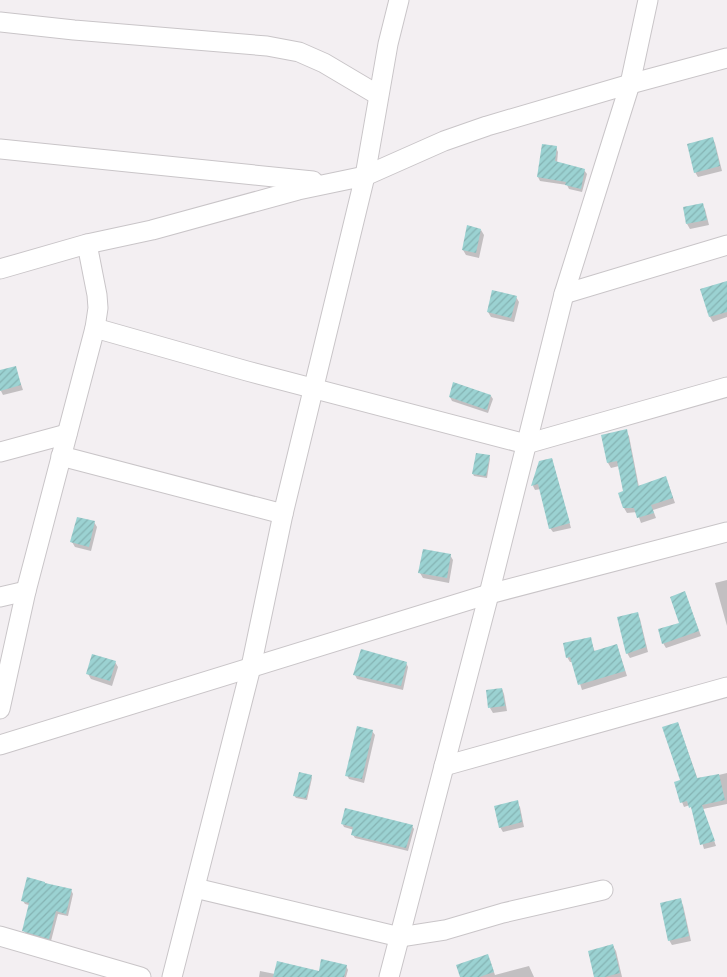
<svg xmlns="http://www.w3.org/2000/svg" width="727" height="977" font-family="'Zilla Slab',serif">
	<defs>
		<pattern id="building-hatch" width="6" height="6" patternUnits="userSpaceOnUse" patternTransform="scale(1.25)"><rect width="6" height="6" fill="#9bd2d2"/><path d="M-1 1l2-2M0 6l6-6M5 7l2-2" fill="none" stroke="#85b3b3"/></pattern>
	</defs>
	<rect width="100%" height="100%" fill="#f3eff2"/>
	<g fill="#0003">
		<polygon points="712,138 715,143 722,171 698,177 695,172"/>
		<polygon points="556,148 558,152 557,163 584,170 587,174 582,192 569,189 567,185 540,181 538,177"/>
		<polygon points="702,204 705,209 709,225 690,229 687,224 684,208"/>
		<polygon points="481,230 484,235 479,258 466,255 463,250"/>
		<polygon points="727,282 727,317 713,322 710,317"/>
		<polygon points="516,297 519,302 514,322 491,317 488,312"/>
		<polygon points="15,367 23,390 3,395 0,389 0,371"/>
		<polygon points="491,396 493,399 488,413 452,401 450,397"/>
		<polygon points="626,431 629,436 639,487 668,483 675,503 653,510 656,518 641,523 637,512 627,513 624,508 624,492 619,466 611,468 608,463 602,436"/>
		<polygon points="489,456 490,459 487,478 474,476 473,474"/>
		<polygon points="552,459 571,528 553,532 550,528 541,489 535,490 533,486 540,462"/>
		<polygon points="94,522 97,527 91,551 75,547 72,542"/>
		<polygon points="450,555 453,560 449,583 423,578 420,573"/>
		<polygon points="727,580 727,626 715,583"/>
		<polygon points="685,593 701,636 666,648 663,643 680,623"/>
		<polygon points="637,613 640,619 648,652 630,658 627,653"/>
		<polygon points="590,638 595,652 617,645 627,676 582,690 573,662 570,662 567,657"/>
		<polygon points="115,662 118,667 112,686 91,679 88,674"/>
		<polygon points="406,663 408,667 403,690 357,679 355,675"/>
		<polygon points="502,689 504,694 507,711 493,713 490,708"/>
		<polygon points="678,723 698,780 727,773 727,804 703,809 716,846 704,849 693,811 690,805 684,807 682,802"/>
		<polygon points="372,731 375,735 364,783 349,779 347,775"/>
		<polygon points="311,776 312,778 307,800 296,798 294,795"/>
		<polygon points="517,802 520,807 524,827 503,832 500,827"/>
		<polygon points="342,823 412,826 414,829 408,851 355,838 353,835 354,830 344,827"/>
		<polygon points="71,890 73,894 68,916 58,914 51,941 26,934 24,931 29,905 25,904 23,901"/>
		<polygon points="680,900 683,905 691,941 672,945 669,940"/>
		<polygon points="613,946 616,951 622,977 595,977"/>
		<polygon points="490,960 495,975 529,966 534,977 461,977"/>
		<polygon points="346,966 348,970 346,977 259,977 260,971 275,974 320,972"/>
	</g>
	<g fill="url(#building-hatch)">
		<polygon points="713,137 720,166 694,173 687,144"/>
		<polygon points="542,144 557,146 555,161 585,169 581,189 565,185 566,182 537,177"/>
		<polygon points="703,203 707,220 686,224 683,207"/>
		<polygon points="467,225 481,229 476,253 462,250"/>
		<polygon points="727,281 727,312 709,317 700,289"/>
		<polygon points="492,290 517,296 511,318 487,312"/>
		<polygon points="16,366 21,385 0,391 0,370"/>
		<polygon points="453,382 491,395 487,410 449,397"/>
		<polygon points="627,429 638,486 666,476 673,498 651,505 654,513 637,518 634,508 623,508 618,493 623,491 617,461 607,463 601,435"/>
		<polygon points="476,453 490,455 486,476 472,474"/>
		<polygon points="552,458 570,523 549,529 538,484 531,486 539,461"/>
		<polygon points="77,517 95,521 89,547 70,542"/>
		<polygon points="423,549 451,554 447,578 418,573"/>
		<polygon points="685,591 699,631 662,644 658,629 679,623 670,597"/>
		<polygon points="638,612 646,647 626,654 617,617"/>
		<polygon points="591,637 594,651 617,644 625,671 578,685 570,657 566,658 563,643"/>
		<polygon points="361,649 407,662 401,686 353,675"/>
		<polygon points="92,654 116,661 110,681 86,674"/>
		<polygon points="502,688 505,706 488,708 486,690"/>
		<polygon points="678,722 697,778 719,774 725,800 702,805 715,841 700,845 691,807 689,808 687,801 680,803 674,782 680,780 662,727"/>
		<polygon points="357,726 373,730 362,779 345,776"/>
		<polygon points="299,772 312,775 306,798 293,796"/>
		<polygon points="518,800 522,822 499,828 494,806"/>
		<polygon points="345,808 413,825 406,848 351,835 353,827 341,824"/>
		<polygon points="27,877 45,882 45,883 72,889 66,914 56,911 49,939 22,931 29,903 21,901"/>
		<polygon points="681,898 689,936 668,941 660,903"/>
		<polygon points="613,944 620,973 605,977 594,977 588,951"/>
		<polygon points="488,954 494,972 479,977 460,977 456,965"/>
		<polygon points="321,959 347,965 344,977 273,977 277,961 319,971"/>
	</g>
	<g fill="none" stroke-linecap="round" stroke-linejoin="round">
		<defs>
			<g id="street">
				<polyline points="0,22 74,30 267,46 299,52 324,63 378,95"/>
				<polyline points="0,149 313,181"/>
				<polyline points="365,176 444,141 487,126 630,84 727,58"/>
				<polyline points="365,176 388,44 399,0"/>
				<polyline points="0,269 87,244 152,230 298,190 365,176 283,514 251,667 172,977"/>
				<polyline points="564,294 727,245"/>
				<polyline points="95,328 247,371 526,444 727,387"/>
				<polyline points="0,452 67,434"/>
				<polyline points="61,456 283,514"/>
				<polyline points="0,597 26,591"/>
				<polyline points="0,709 26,591 95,328 98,308 97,295 87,244"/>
				<polyline points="0,745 489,594 727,532"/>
				<polyline points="444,766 727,687"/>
				<polyline points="195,888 400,937 445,930 503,913 603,890"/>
				<polyline points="0,936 141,977"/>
				<polyline points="389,977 489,594 564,294 630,84 648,0"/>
			</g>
		</defs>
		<use href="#street" stroke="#c9c5c8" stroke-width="21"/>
		<use href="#street" stroke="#fff" stroke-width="19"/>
	</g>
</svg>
